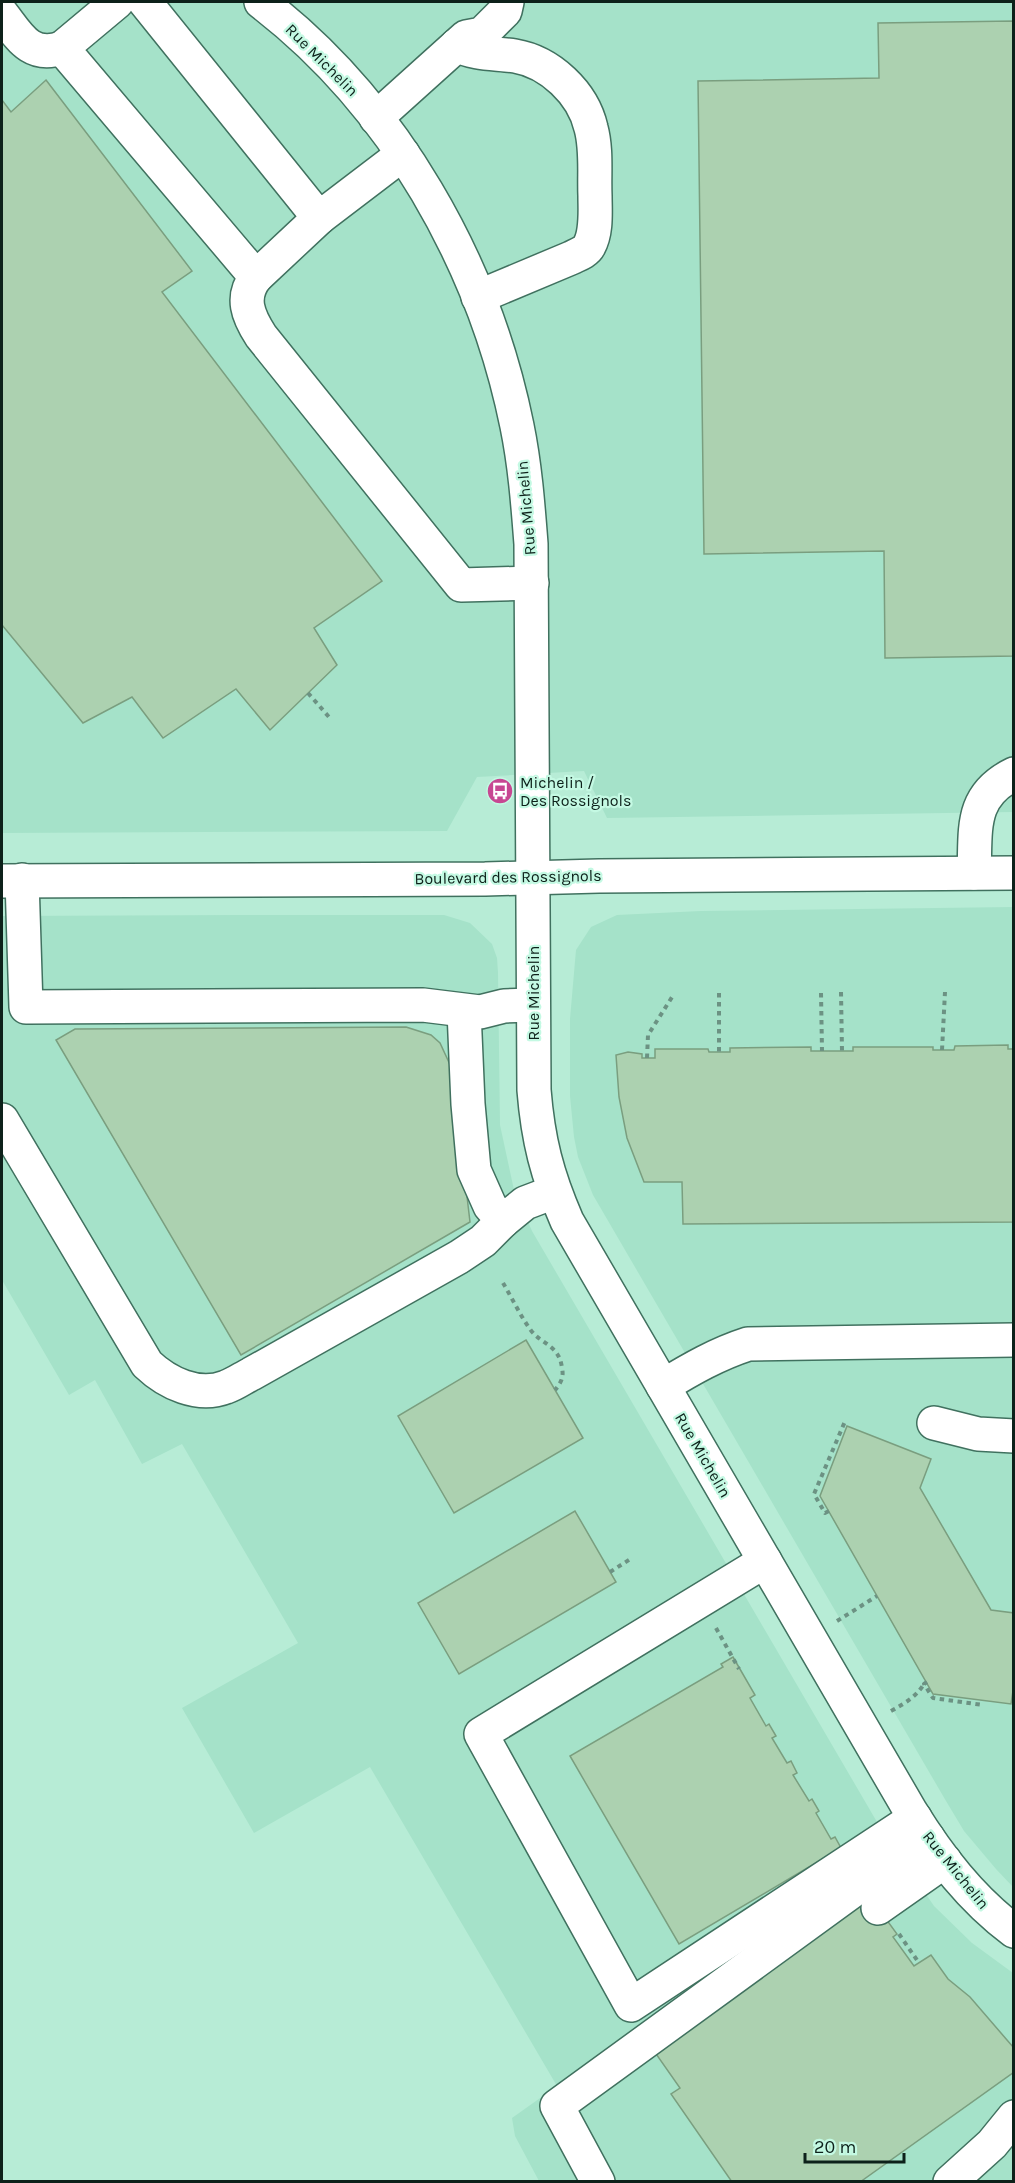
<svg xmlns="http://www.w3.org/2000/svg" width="1015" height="2183" font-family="Karla,sans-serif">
	<rect width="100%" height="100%" fill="#b7ecd6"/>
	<g fill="#a5e2c9">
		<polygon points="2,2 1013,2 1013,812 607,818 584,771 477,777 447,831 2,833"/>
		<polygon points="1013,907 1013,1887 996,1869 964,1831 946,1801 593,1195 578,1157 574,1137 570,1096 570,1019 576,950 591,927 617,915 701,911"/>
		<polygon points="238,915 444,915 470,923 492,944 497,958 498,973 500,1125 514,1190 532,1231 877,1822 934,1906 972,1943 1013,1973 1013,2181 539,2181 515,2136 512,2118 557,2086 370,1767 254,1833 182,1708 298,1643 182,1444 142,1464 95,1380 69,1395 2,1280 2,916"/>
	</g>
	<g fill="#acd1b0" stroke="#7a9e7f" stroke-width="1.5">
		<polygon points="1014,21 1014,656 885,658 884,551 704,554 698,81 879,78 878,23"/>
		<polygon points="46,80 192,271 162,292 382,581 314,628 337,665 270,730 236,689 163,738 132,697 83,723 2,625 2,100 11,112"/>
		<polygon points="406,1027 431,1035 440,1043 452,1069 470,1222 241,1355 56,1040 75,1029"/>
		<polygon points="1008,1045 1008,1049 1014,1049 1014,1222 683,1224 682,1182 644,1182 627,1138 619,1097 616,1055 628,1052 642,1054 642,1058 655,1058 655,1049 708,1049 709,1052 730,1052 730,1048 811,1047 811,1051 853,1051 853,1047 933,1047 933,1050 954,1050 955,1046"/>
		<polygon points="526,1340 583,1438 454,1513 398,1416"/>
		<polygon points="847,1426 931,1459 920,1488 991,1610 1014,1613 1014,1684 1011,1704 933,1694 820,1496"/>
		<polygon points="575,1511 616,1582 459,1674 418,1603"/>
		<polygon points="733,1657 755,1695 750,1698 766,1726 769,1724 776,1736 772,1738 787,1763 791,1761 797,1773 793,1775 809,1801 812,1799 819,1811 816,1813 831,1839 835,1837 841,1848 679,1944 570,1756 723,1667 721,1664"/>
		<polygon points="870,1897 897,1934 893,1937 914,1966 931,1955 948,1979 970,1997 1007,2040 1014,2048 1014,2072 860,2182 732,2182 671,2094 680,2088 654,2051"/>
	</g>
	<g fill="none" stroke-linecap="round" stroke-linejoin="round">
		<defs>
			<g id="minor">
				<polyline points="117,2 62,48 256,277 319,218"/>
				<polyline points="145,2 319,218 403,154"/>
				<path d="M261,2C394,104 484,263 517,426C525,465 528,505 531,544L534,1090C538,1140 547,1175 567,1221L911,1812C939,1857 971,1899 1014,1931"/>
				<path d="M2,14C19,36 30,59 62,48"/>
				<path d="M457,45C475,55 496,53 515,56C550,62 583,93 591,128C597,150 594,174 595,196C595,211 597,232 589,246C586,252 577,255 571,258L478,297"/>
				<polyline points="376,118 466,37 482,34 505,11 507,2"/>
				<path d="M256,277C240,297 248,316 261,336L461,585L532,583"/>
				<path d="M974,873C976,830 969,796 1014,774"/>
				<polyline points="22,880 26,1007 423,1005 480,1012 504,1006 533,1005"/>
				<polyline points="2,881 485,879 599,876 1014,873"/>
				<polyline points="464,1011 468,1104 474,1170 490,1206 503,1221 525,1203 554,1192"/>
				<path d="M2,1120L147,1364C167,1383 198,1398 226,1387C235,1384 243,1378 251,1374L459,1257L483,1241L503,1221"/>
				<path d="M663,1386C691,1369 717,1354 748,1344L1014,1340"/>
				<polyline points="934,1423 978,1434 1014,1436"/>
				<polyline points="765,1561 481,1734 631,2005 915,1818"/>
				<polyline points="878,1908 945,1861"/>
				<polyline points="598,2182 557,2106 858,1887 928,1838"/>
				<polyline points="950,2182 992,2144 1014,2117"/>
			</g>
		</defs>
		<use href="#minor" stroke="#40715f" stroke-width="36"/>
		<g stroke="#6c9283" stroke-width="4" stroke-dasharray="4.5 4.5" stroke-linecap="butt">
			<polyline points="308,693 329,717"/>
			<polyline points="841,992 842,1051"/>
			<polyline points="719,993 719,1052"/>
			<polyline points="821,993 822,1051"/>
			<polyline points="942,1050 945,992"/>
			<polyline points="647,1058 648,1035 674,994"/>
			<path d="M503,1283C512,1298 520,1315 530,1329C541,1345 559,1344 562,1368C564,1377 561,1383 555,1390"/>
			<polyline points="829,1511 825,1513 814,1494 846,1419"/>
			<polyline points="610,1572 632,1558"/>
			<polyline points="837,1621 877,1596"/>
			<polyline points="716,1628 739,1669"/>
			<polyline points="927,1682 924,1684 933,1698 983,1705"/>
			<path d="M891,1711C905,1703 915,1698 924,1684"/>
			<polyline points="899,1934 919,1963"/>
		</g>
		<use href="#minor" stroke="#fff" stroke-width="33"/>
	</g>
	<defs>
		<symbol id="bus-disc" viewBox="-11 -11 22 22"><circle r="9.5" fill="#c74792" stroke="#c4f9e3"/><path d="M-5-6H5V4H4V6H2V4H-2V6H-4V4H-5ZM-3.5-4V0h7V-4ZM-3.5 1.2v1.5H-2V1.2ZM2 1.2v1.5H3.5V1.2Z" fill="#fff"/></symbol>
	</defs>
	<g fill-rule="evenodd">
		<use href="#bus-disc" x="485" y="776" width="30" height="30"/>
	</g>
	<g text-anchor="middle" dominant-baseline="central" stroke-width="4.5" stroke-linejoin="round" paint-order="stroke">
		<g font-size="16" fill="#0d211a" stroke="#c4f9e3">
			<text transform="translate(322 60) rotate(45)">Rue Michelin</text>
			<text transform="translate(526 508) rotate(-95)">Rue Michelin</text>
			<text transform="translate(508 877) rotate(-1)">Boulevard des Rossignols</text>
			<text transform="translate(533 993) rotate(-90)">Rue Michelin</text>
			<text transform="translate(703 1455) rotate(60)">Rue Michelin</text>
			<text transform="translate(956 1870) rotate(51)">Rue Michelin</text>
		</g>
		<g font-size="16" fill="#0d211a" stroke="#c4f9e3" text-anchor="start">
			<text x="520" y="782">Michelin /<tspan x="520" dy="18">Des Rossignols</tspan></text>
		</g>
	</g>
	<rect width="1015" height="2183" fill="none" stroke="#0d211a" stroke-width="6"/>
	<path d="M805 2153v9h99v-9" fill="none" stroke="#0d211a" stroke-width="3"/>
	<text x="814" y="2153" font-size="18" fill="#0d211a" stroke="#c4f9e3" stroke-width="4.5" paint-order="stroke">20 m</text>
</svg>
